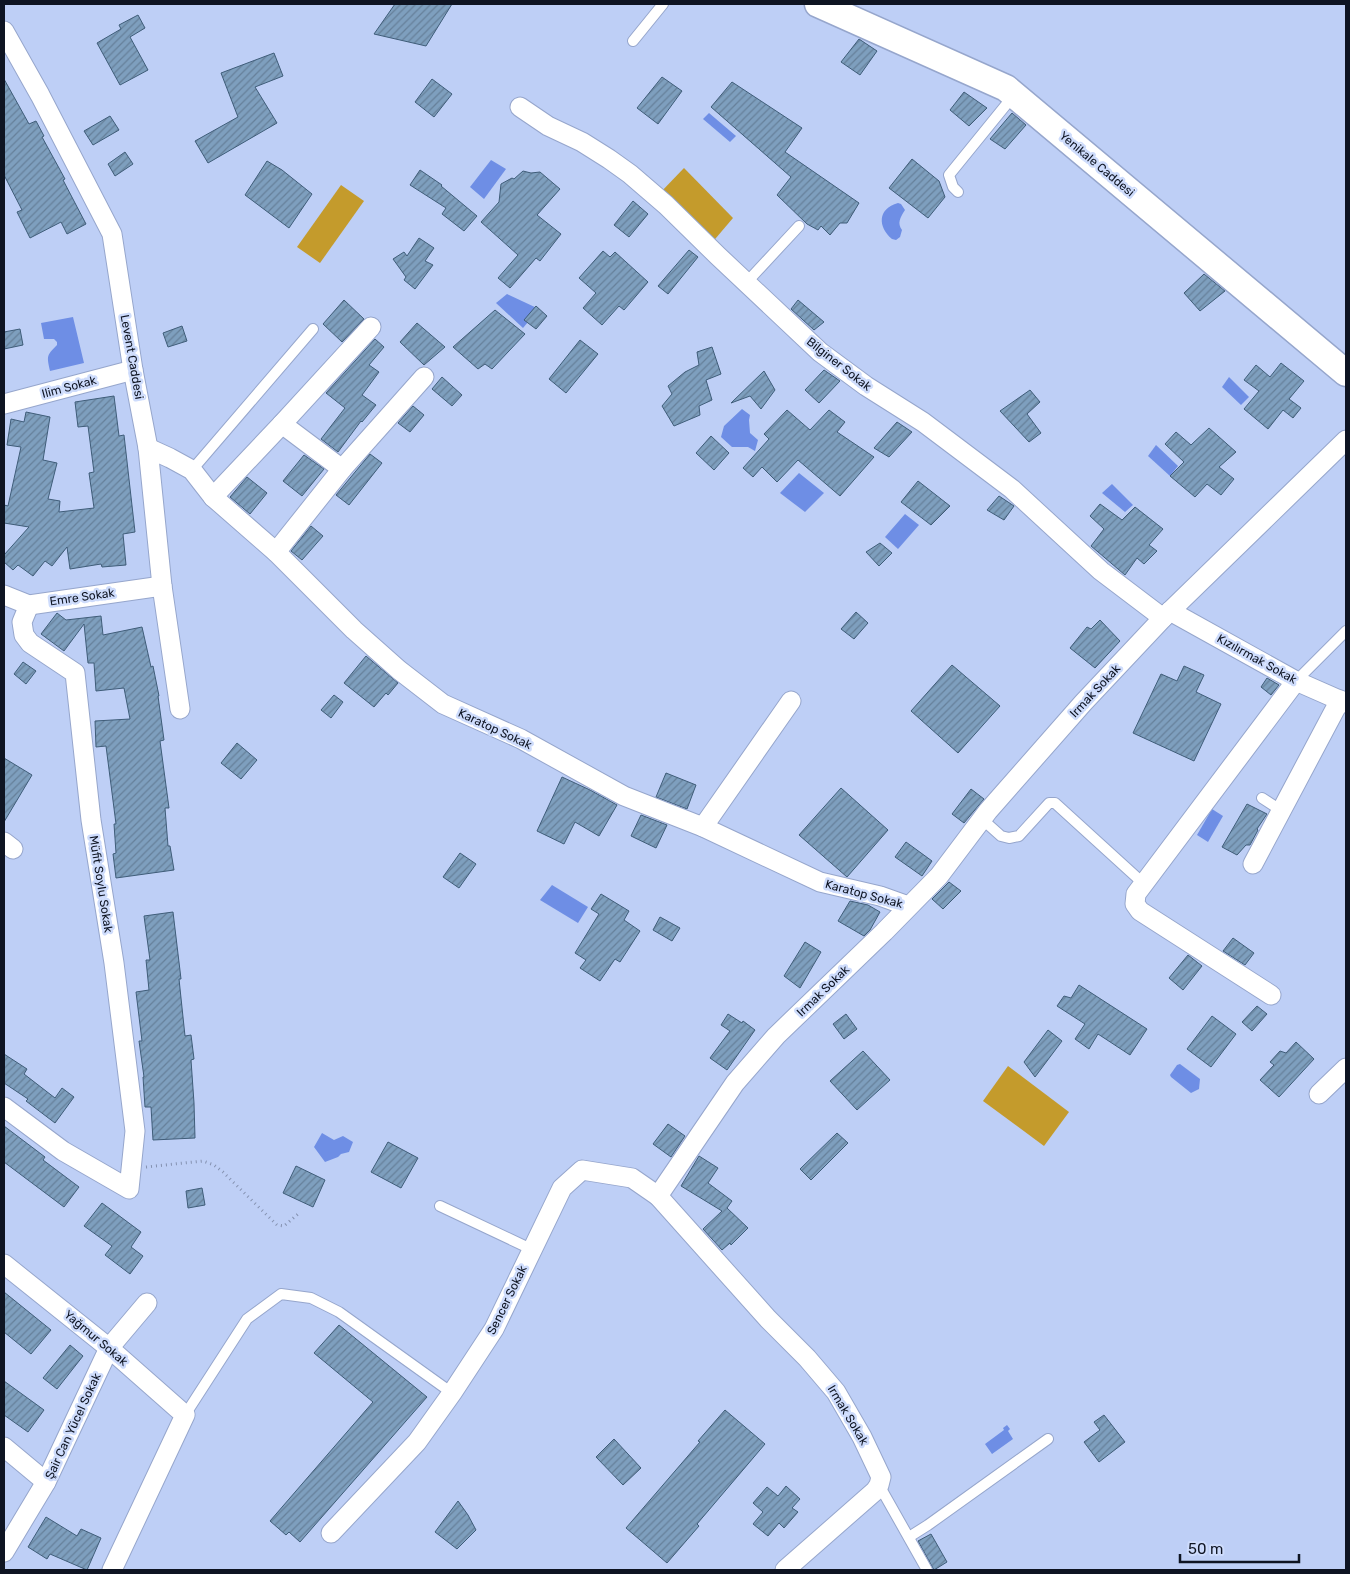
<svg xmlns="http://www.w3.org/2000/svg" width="1350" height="1574" font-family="Rubik,sans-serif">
	<defs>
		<pattern id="building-hatch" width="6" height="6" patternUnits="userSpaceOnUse" patternTransform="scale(1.25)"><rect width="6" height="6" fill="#7e9fbe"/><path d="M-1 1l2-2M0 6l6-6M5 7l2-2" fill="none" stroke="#66809a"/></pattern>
	</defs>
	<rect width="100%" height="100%" fill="#becff6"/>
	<g fill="#c49b2c">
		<polygon points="684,168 733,218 710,245 659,194"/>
		<polygon points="341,185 364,201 320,263 297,247"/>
		<polygon points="1008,1066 1069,1112 1044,1146 983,1101"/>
	</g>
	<g fill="#6e8ee5">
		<polygon points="709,113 736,136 730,142 703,119"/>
		<polygon points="491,160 506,169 484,199 470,187"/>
		<path d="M898,203L901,204L905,210C900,218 897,223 902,230L900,237L896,240L892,239C878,227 877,209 898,203Z"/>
		<polygon points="507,294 539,309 523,328 496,303"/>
		<path d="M73,317L84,363L50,371C47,356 46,356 57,345V342L54,339H44L41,323Z"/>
		<polygon points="1229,377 1249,397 1241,405 1222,387"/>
		<polygon points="742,409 750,415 749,420 750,433 758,440 755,451 748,447 732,447 721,437 724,426"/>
		<polygon points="1156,445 1178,466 1170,476 1148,456"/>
		<polygon points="799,473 824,493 805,512 780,493"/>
		<polygon points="1112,484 1133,505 1125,512 1102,493"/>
		<polygon points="905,514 919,525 898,549 885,537"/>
		<polygon points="1212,809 1223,816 1208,842 1197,835"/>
		<polygon points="552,885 588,907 578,923 540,900"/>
		<polygon points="1180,1064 1200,1079 1199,1089 1191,1093 1171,1077 1170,1075 1177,1065"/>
		<polygon points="322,1133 334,1140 343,1136 353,1142 349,1152 341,1154 338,1157 325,1162 314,1147"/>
		<polygon points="1007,1425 1010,1429 1008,1431 1013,1439 992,1454 985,1444 1004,1430 1003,1428"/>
	</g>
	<g fill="url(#building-hatch)" stroke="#3f5d79">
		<polygon points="395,4 452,4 426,46 374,34"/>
		<polygon points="138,15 145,28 130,37 148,70 120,85 97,43 121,29 119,25"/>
		<polygon points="859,39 877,51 860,75 841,62"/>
		<polygon points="274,53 283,76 255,87 277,123 208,163 195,141 238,117 221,73"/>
		<polygon points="662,77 682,91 658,124 637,108"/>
		<polygon points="4,79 29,124 36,121 44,136 42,137 65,179 63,180 86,224 67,234 61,222 30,238 17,212 22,210 4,175"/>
		<polygon points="432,79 452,94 434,117 415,102"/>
		<polygon points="732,82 802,128 785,152 859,203 847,223 840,223 830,235 821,226 818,230 807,224 777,195 791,177 711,107"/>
		<polygon points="964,92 987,108 969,126 950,110"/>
		<polygon points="1012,113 1026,125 1005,149 990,139"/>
		<polygon points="110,116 119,130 93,145 84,131"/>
		<polygon points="125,152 133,164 115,176 108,164"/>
		<polygon points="912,159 939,181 945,197 928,218 889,188"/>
		<polygon points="267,161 282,170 312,194 289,228 245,195"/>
		<polygon points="420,170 442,185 441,186 477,216 464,231 442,214 446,208 410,185"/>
		<polygon points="523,171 531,173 540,172 560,189 537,215 561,234 540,261 536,258 510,288 498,278 518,255 481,222 499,202 501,184 512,178 514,179"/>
		<polygon points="633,201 648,214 629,237 614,225"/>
		<polygon points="419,238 434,248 425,261 433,265 415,289 404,280 406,277 393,259 404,252 407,256"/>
		<polygon points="689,250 698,257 668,294 658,286"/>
		<polygon points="603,251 610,257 615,252 648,282 624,310 619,306 602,325 583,308 596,293 579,278"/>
		<polygon points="1204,274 1225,291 1200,311 1184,293"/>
		<polygon points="344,300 364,319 342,342 323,324"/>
		<polygon points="798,300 824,322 814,330 791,309"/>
		<polygon points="536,306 547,316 536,329 524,320"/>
		<polygon points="495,310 525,334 492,369 485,364 478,369 453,347"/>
		<polygon points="417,323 445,347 424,365 400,342"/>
		<polygon points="182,326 187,341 168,347 163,333"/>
		<polygon points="20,329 23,345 4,349 4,332"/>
		<polygon points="375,339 384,347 369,365 379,372 362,395 376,405 362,422 361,421 338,452 321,439 345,408 326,393"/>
		<polygon points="580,340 598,354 566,393 549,379"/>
		<polygon points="712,347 721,374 706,380 712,400 699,406 700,415 674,426 662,406 672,394 668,386 685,372 699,365 697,352"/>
		<polygon points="1281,363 1304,381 1289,399 1301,408 1293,418 1283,410 1268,429 1244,409 1259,391 1244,380 1256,365 1270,377"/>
		<polygon points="824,370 840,381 819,403 805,390"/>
		<polygon points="764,371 775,390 761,409 750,396 731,403"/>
		<polygon points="442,377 462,395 452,406 432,389"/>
		<polygon points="1030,390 1040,402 1027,414 1041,433 1029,442 1000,411"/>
		<polygon points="114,396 119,436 124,435 135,532 123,534 126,565 102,567 101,564 70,569 67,547 52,566 45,561 33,576 18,565 13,570 4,562 4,555 29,527 4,523 4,505 8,506 21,447 7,445 11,419 24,422 26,412 50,417 43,460 57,463 48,499 60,501 59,512 94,508 89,473 94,472 88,426 78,427 75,402"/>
		<polygon points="413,406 424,415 410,432 398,423"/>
		<polygon points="787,410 810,430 829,410 845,422 837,432 874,457 840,496 798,460 777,482 762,467 753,477 743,468 769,439 764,434"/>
		<polygon points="897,422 912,432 889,457 874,448"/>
		<polygon points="1209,428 1236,452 1219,467 1234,479 1221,495 1207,484 1195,497 1170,476 1184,462 1165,444 1176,432 1191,445"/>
		<polygon points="711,436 729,453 714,470 696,453"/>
		<polygon points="370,454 382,463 349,505 336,495"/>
		<polygon points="304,455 324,469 302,496 283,481"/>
		<polygon points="247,477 267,493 250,514 230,497"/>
		<polygon points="918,481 950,506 931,525 901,502"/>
		<polygon points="999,496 1014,506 1004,520 987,510"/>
		<polygon points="1100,504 1122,520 1135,507 1163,529 1149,545 1157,551 1144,564 1137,558 1125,575 1091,546 1104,529 1090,516"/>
		<polygon points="311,526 323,536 302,560 291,551"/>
		<polygon points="880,543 892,553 879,566 866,552"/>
		<polygon points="856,612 868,623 854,639 841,629"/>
		<polygon points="57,613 66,620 101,616 103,635 142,627 151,667 153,666 159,696 158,696 164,740 160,741 169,808 165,808 168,846 170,846 174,870 116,878 113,854 116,853 114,824 116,824 106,746 96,747 95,721 130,719 124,688 96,691 94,663 88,663 84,624 64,651 41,634"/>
		<polygon points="1100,620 1120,641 1095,668 1070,648 1087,627 1091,629"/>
		<polygon points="366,656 398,683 388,695 386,693 374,707 344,683"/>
		<polygon points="23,662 36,671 26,684 14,674"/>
		<polygon points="952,665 1000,706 958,753 911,711"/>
		<polygon points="1184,666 1204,675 1196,692 1221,704 1194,761 1133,733 1161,674 1177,681"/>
		<polygon points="1267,678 1279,685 1271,695 1261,687"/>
		<polygon points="334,695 343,702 331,718 321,710"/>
		<polygon points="237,743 257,760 241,779 221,763"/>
		<polygon points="4,758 32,775 4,822"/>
		<polygon points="666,773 696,785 687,809 656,797"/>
		<polygon points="562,777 590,790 617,805 599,836 575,822 564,844 537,831"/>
		<polygon points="841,788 888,830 847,877 799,835"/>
		<polygon points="971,789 984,799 964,823 952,814"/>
		<polygon points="1247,804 1267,814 1257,829 1258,830 1250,845 1246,845 1237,855 1222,847"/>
		<polygon points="641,815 667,825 656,848 631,836"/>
		<polygon points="906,842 932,861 922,876 895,857"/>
		<polygon points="460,853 476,864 459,888 443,877"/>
		<polygon points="949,882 961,891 943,909 932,899"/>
		<polygon points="601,894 629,911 624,920 640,931 620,962 615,959 600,981 580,968 586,960 575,953 599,914 591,909"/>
		<polygon points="850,901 868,905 880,912 870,930 864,936 838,921"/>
		<polygon points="173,912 181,979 179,979 185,1036 191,1035 194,1059 191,1060 194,1103 195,1138 153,1140 151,1107 145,1107 143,1077 144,1077 139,1041 142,1041 136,992 149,990 146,960 150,960 144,916"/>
		<polygon points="660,917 680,928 672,941 653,930"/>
		<polygon points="1233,938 1254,953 1245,965 1223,951"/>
		<polygon points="805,942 821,952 800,988 784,976"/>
		<polygon points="1188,955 1202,966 1183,990 1169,978"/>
		<polygon points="1079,985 1147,1029 1130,1055 1098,1034 1089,1049 1075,1039 1085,1024 1057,1006 1064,996 1071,998"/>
		<polygon points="1257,1006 1267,1014 1252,1031 1242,1022"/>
		<polygon points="728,1014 742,1023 743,1021 755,1030 727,1070 710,1058 730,1031 721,1025"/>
		<polygon points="846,1014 857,1029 844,1039 833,1024"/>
		<polygon points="1212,1016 1236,1034 1211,1067 1187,1049"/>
		<polygon points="1048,1030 1062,1041 1035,1077 1024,1062"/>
		<polygon points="1296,1042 1314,1059 1279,1097 1260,1080 1274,1065 1270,1062 1280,1051 1286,1053"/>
		<polygon points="863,1051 890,1080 857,1110 830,1081"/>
		<polygon points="4,1054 27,1069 24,1074 55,1098 62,1088 74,1097 55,1123 26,1101 28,1099 4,1083"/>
		<polygon points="668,1124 685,1136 671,1157 653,1144"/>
		<polygon points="4,1126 45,1157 43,1160 79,1187 64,1207 4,1162"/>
		<polygon points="837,1133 848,1143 811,1180 800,1169"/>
		<polygon points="388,1142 418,1158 401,1188 371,1172"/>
		<polygon points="699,1156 718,1168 708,1183 732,1201 727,1208 748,1228 731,1245 730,1243 722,1250 703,1229 722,1211 681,1186"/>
		<polygon points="296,1166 325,1180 313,1207 283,1193"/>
		<polygon points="202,1188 205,1205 188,1208 186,1191"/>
		<polygon points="102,1203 141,1232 131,1247 143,1256 130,1274 105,1255 112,1246 84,1226"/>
		<polygon points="4,1292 51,1330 31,1354 4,1332"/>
		<polygon points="339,1325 427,1397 300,1542 289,1532 286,1535 270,1521 373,1402 314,1353"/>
		<polygon points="70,1345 83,1356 57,1389 43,1378"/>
		<polygon points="4,1381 44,1410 28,1432 4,1415"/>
		<polygon points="725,1410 765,1444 697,1524 699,1526 667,1563 626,1528 700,1442 698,1441"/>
		<polygon points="1104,1415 1125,1442 1099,1462 1084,1442 1100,1430 1094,1422"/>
		<polygon points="614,1439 641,1468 623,1485 596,1457"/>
		<polygon points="786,1486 800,1499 792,1508 798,1512 784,1528 779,1523 768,1536 753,1524 763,1512 753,1503 767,1487 778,1496"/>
		<polygon points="458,1501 468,1515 476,1530 457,1549 435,1532"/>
		<polygon points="46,1517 77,1536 81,1529 101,1538 87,1570 50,1554 47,1559 28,1547"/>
		<polygon points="931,1534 947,1562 934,1570 918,1541"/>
	</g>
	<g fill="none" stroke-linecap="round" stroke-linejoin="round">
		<defs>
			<g id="lane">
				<polyline points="633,41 663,4"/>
				<polyline points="958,192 953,187 949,175 1014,95"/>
				<polyline points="747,282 799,226"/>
				<polyline points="192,470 313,329"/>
				<polyline points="1296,681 1346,631"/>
				<polyline points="1262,798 1282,811"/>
				<polyline points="982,819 1001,836 1009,838 1019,836 1049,803 1055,803 1144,884"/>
				<polyline points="440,1206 531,1249"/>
				<polyline points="185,1415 247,1319 281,1294 311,1298 339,1312 452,1393"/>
				<polyline points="879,1485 927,1570"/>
				<polyline points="909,1537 928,1525 1048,1439"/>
			</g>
			<g id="street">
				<polyline points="4,31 40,95 112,234 133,370 148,448 162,586 180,709"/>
				<polyline points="520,107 548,126 582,142 609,159 630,174 666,205 718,256 820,352 866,386 923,422 1012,489 1101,571 1163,618"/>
				<polyline points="4,404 133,370"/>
				<polyline points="282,424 342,469"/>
				<polyline points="148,448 170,458 192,470 213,497 276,552 354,630 399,670 443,704 521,739 624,796 703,827 820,882 880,896 908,906"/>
				<polyline points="213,497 282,424 371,327"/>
				<polyline points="276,552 342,469 424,377"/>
				<polyline points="4,595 29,605 162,586"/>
				<polyline points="1170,611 1296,681 1346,703"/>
				<polyline points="703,827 791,701"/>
				<polyline points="4,842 13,849"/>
				<polyline points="1253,864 1340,700"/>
				<polyline points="1271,995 1140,911 1135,904 1136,894 1296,681"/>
				<polyline points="1319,1094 1346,1068"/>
				<polyline points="4,1107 63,1151 129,1189 135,1131 114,963 91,820 75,673 30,643 24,635 22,622 29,605"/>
				<polyline points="4,1264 109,1348 185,1415 112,1570"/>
				<polyline points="4,1447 46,1482"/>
				<polyline points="331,1533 417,1442 452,1393 494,1329 562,1188 582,1170 632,1178 658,1196"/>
				<polyline points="4,1552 46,1482 109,1348 147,1303"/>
				<polyline points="785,1570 875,1491 879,1485 881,1477 862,1437 836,1392 807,1358 768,1319 658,1196 735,1083 776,1036 884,932 939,876 988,811 1083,703 1163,618 1346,440"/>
			</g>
			<polyline id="secondary" points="818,4 1006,88 1346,373"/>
		</defs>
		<use href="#lane" stroke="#96a6cc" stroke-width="12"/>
		<use href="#street" stroke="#96a6cc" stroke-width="21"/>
		<use href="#secondary" stroke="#96a6cc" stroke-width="29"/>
		<polyline stroke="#8491b0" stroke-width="3" stroke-dasharray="1 4" stroke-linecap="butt" points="146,1167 203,1161 214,1165 223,1172 277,1225 284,1226 298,1214"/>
		<use href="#lane" stroke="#fff" stroke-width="10"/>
		<use href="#street" stroke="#fff" stroke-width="19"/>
		<use href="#secondary" stroke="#fff" stroke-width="26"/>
	</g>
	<g text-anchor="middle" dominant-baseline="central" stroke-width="5" stroke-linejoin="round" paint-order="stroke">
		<g font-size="12" fill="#0e1422" stroke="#cedcfc">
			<text transform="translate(1097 164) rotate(40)">Yenikale Caddesi</text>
			<text transform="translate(132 357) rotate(80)">Levent Caddesi</text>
			<text transform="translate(839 364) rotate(38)">Bilginer Sokak</text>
			<text transform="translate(69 387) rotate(-15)">Ilim Sokak</text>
			<text transform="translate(82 597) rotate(-8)">Emre Sokak</text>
			<text transform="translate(1257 659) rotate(29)">Kızılırmak Sokak</text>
			<text transform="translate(1095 691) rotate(-47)">Irmak Sokak</text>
			<text transform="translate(495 729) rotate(25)">Karatop Sokak</text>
			<text transform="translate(101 884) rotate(81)">Müfit Soylu Sokak</text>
			<text transform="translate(864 894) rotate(15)">Karatop Sokak</text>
			<text transform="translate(823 991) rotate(-44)">Irmak Sokak</text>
			<text transform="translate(507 1300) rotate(-64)">Sencer Sokak</text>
			<text transform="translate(96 1338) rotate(40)">Yağmur Sokak</text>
			<text transform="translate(848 1415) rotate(59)">Irmak Sokak</text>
			<text transform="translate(73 1426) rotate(-65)">Şair Can Yücel Sokak</text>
		</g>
	</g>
	<rect width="1350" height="1574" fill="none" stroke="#0e1422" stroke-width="10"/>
	<path d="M1180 1554v8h119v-8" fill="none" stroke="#0e1422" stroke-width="2.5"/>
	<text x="1188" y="1554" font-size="15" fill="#0e1422" stroke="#cedcfc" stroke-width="4" paint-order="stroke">50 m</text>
</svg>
